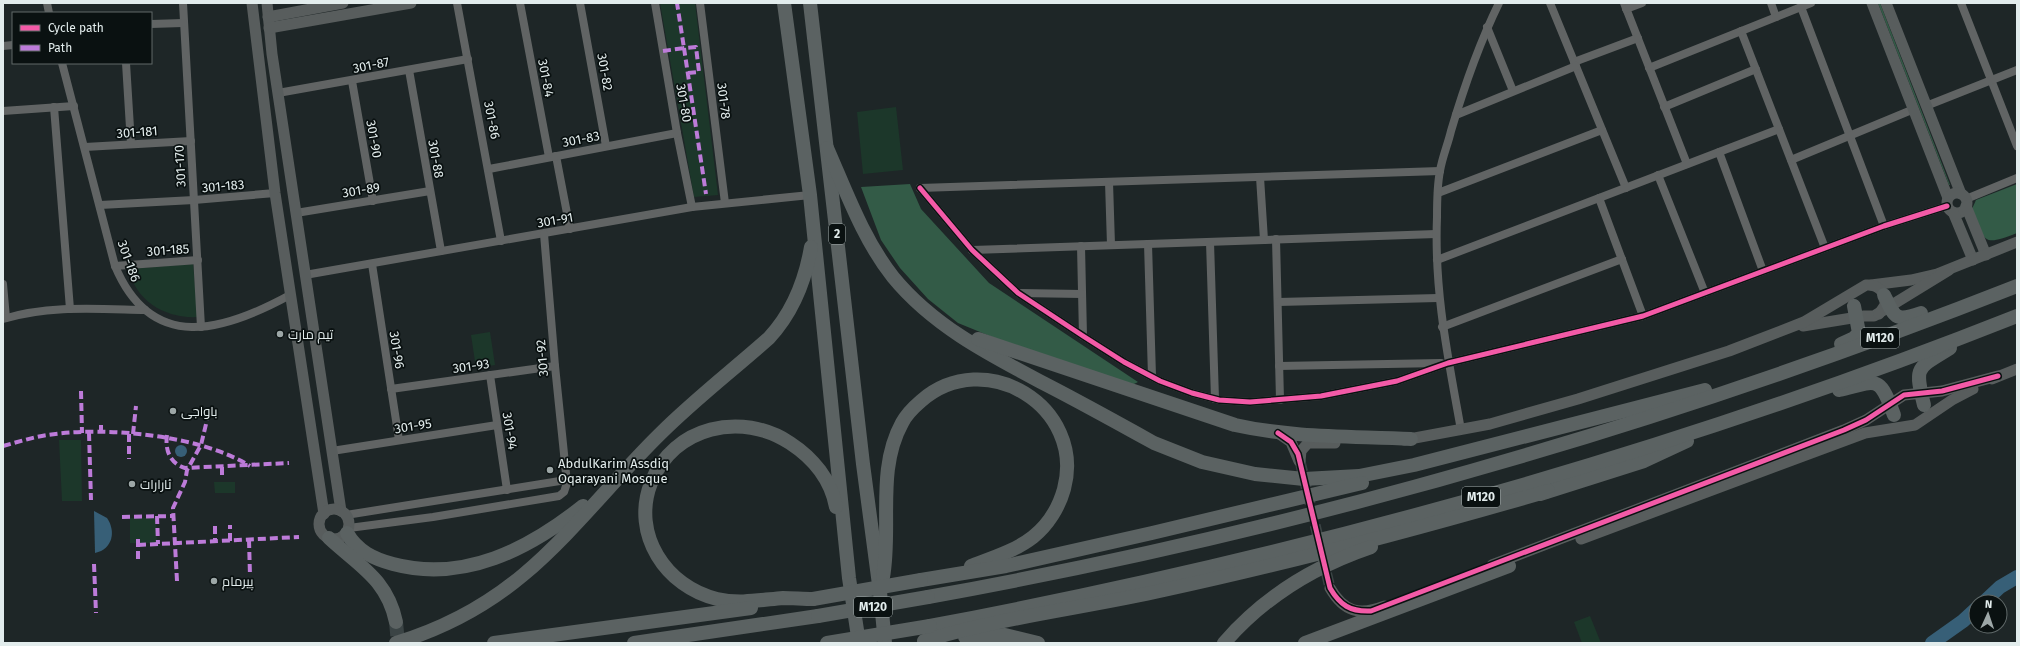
<svg xmlns="http://www.w3.org/2000/svg" width="2020" height="646" font-family="'Fira Sans',Cairo,sans-serif">
	<rect width="100%" height="100%" fill="#1e2627"/>
	<g fill="#1c372a">
		<polygon points="660,3 695,3 718,195 694,197"/>
		<polygon points="896,107 903,170 863,174 857,112"/>
		<path d="M193,264L198,317C166,319 135,301 129,269Z"/>
		<polygon points="490,332 495,365 476,368 471,335"/>
		<polygon points="59,440 81,440 82,501 62,501"/>
		<polygon points="214,482 235,482 235,493 215,493"/>
		<polygon points="130,518 156,518 157,543 130,543"/>
		<polygon points="1590,616 1601,643 1582,643 1574,622"/>
	</g>
	<g fill="#335b47">
		<polygon points="1878,3 1880,3 1950,185 1949,185"/>
		<polygon points="910,184 921,209 989,283 1138,382 1132,385 1007,343 958,323 928,299 900,268 881,240 861,187"/>
		<path d="M2017,184V233C1981,247 1986,242 1972,209L1976,200Z"/>
	</g>
	<g fill="#375f77">
		<circle cx="181" cy="451" r="6"/>
		<path d="M94,511L107,518C116,531 113,549 95,553Z"/>
	</g>
	<g fill="none" stroke-linecap="round" stroke-linejoin="round">
		<g stroke="#375f77" stroke-width="14">
			<polyline points="1984,602 2000,587 2017,577"/>
			<polyline points="1932,643 1963,621 1976,609"/>
		</g>
		<polyline stroke="#3b4445" stroke-width="11" stroke-dasharray="11 5.5" stroke-linecap="butt" points="1300,461 1330,588"/>
		<polyline stroke="#3b4445" stroke-width="14" stroke-dasharray="14 7" stroke-linecap="butt" points="396,622 398,643"/>
		<g stroke="#616464" stroke-width="8">
			<polyline points="47,3 49,13"/>
			<polyline points="183,3 201,327"/>
			<polyline points="457,3 501,241"/>
			<polyline points="520,3 549,157"/>
			<polyline points="580,3 606,146"/>
			<polyline points="655,3 677,133 692,207"/>
			<polyline points="700,3 725,203"/>
			<polyline points="1550,3 1626,188"/>
			<polyline points="1624,3 1687,164"/>
			<polyline points="1771,3 1776,17"/>
			<polyline points="1961,3 2017,146"/>
			<polyline points="1801,7 1884,226"/>
			<polyline points="1626,9 1642,3"/>
			<polyline points="151,24 183,23"/>
			<polyline points="1487,27 1513,91"/>
			<polyline points="1741,31 1825,248"/>
			<polyline points="3,46 13,45"/>
			<polyline points="1574,62 1638,38"/>
			<path d="M62,63L115,266C152,354 224,331 290,295"/>
			<polyline points="126,63 131,144"/>
			<polyline points="1649,68 1811,3"/>
			<polyline points="409,70 441,251"/>
			<polyline points="352,81 373,201"/>
			<polyline points="278,93 468,59"/>
			<polyline points="1926,106 2017,70"/>
			<polyline points="54,107 70,309"/>
			<polyline points="1664,107 1756,69"/>
			<polyline points="3,111 74,106"/>
			<polyline points="1456,115 1576,66"/>
			<polyline points="85,147 191,141"/>
			<polyline points="1719,152 1763,271"/>
			<polyline points="556,156 570,229"/>
			<polyline points="1791,160 1914,109"/>
			<polyline points="489,169 677,133"/>
			<polyline points="1658,175 1705,293"/>
			<polyline points="1260,177 1264,240"/>
			<polyline points="1109,182 1111,245"/>
			<polyline points="920,188 972,250 1018,293 1083,336 1124,362 1160,381 1192,393 1219,400 1250,402 1321,396 1397,381 1448,363 1643,316 1884,226 1947,206"/>
			<polyline points="920,188 1440,171"/>
			<polyline points="1438,193 1602,130"/>
			<polyline points="1599,198 1643,316"/>
			<polyline points="1966,199 2017,178"/>
			<polyline points="100,205 194,200 275,193"/>
			<polyline points="296,213 430,191"/>
			<polyline points="1276,239 1280,400"/>
			<polyline points="1210,242 1215,399"/>
			<polyline points="1148,244 1152,376"/>
			<polyline points="1081,246 1083,336"/>
			<polyline points="972,250 1436,234"/>
			<polyline points="1437,260 1779,129"/>
			<polyline points="372,264 399,440"/>
			<polyline points="115,266 198,260"/>
			<polyline points="305,275 692,207 810,195"/>
			<polyline points="3,284 6,318"/>
			<polyline points="1019,293 1082,294"/>
			<polyline points="1278,302 1438,298"/>
			<path d="M3,319C49,305 97,309 145,310"/>
			<polyline points="1442,327 1622,259"/>
			<polyline points="1279,366 1441,363"/>
			<polyline points="490,375 507,490"/>
			<polyline points="391,389 555,366"/>
			<path d="M1461,430C1448,357 1434,292 1437,217C1437,202 1437,186 1440,171C1442,158 1448,144 1451,131C1464,87 1479,44 1499,3"/>
			<polyline points="332,451 497,425"/>
			<polyline points="346,515 566,480"/>
			<polyline points="349,528 433,517 559,496 564,492 567,483 555,366 544,234"/>
		</g>
		<g stroke="#585d5d" stroke-width="11">
			<polyline points="252,3 275,193 324,514"/>
			<polyline points="267,3 272,54 296,213 341,511"/>
			<polyline points="1872,3 1948,198"/>
			<polyline points="1886,3 1961,194"/>
			<polyline points="268,17 343,3"/>
			<polyline points="269,28 411,3"/>
			<circle cx="1957" cy="203" r="10"/>
			<polyline points="1966,206 1986,255"/>
			<polyline points="1953,212 1973,260"/>
			<polyline points="1871,285 1911,280 1937,274 2017,242"/>
			<polyline points="1803,326 1864,316 1874,316 1949,270"/>
			<polyline points="1992,379 2017,369"/>
			<polyline points="1278,433 1291,442 1299,461"/>
			<path d="M1404,440L1490,424L1578,399L1729,351L1804,322L1866,285C1878,284 1886,292 1885,305L1879,314"/>
			<polyline points="1300,461 1301,451 1308,443 1335,443"/>
			<circle cx="334" cy="524" r="15"/>
			<polyline points="1581,539 1865,433 1915,425 1952,400 1973,389"/>
			<polyline points="1492,565 1844,430 1866,420 1904,395 1942,391 1998,376"/>
			<path d="M1330,588C1344,612 1359,616 1385,606"/>
		</g>
		<g stroke="#5b6262" stroke-width="14">
			<polyline points="784,3 810,195 849,578 859,643"/>
			<polyline points="810,3 863,464 880,592 885,643"/>
			<path d="M827,148C846,191 863,239 893,277C933,326 990,355 1045,384C1082,403 1118,423 1154,443L1202,462L1255,474L1304,479L1359,476L1414,465L1705,390"/>
			<path d="M1884,295C1895,318 1895,322 1921,313"/>
			<path d="M978,339L1235,425C1293,438 1352,436 1411,439"/>
			<polyline points="1841,344 1854,338 1859,333 1854,306"/>
			<path d="M1839,390C1878,381 1879,374 1894,415"/>
			<path d="M1924,405C1914,365 1917,369 1950,348"/>
			<polyline points="1540,494 1644,461 1687,441"/>
			<path d="M347,533C357,551 374,559 393,564C464,583 529,549 583,506"/>
			<path d="M329,538C359,566 387,579 396,622"/>
			<path d="M883,577C892,527 876,470 902,423C906,415 914,407 921,401C985,345 1086,407 1064,489C1059,507 1048,525 1033,537C1015,551 992,558 971,566"/>
			<polyline points="921,580 1006,566 1152,533 1362,483"/>
			<path d="M928,597C1300,530 1666,424 2017,286"/>
			<path d="M813,599C803,599 793,598 783,598C760,600 739,604 717,599C666,587 631,534 651,483C673,426 742,411 790,443C813,458 831,480 836,507"/>
			<path d="M930,626C1301,556 1666,455 2017,316"/>
			<polyline points="965,637 1005,635 1038,643"/>
			<path d="M924,641C1002,617 1085,608 1164,590C1293,562 1421,528 1548,491"/>
			<path d="M396,643C442,629 486,606 523,575C573,533 613,480 660,434C694,400 733,370 769,338C793,312 805,282 811,247"/>
			<polyline points="494,643 751,608"/>
			<polyline points="634,643 818,616"/>
			<path d="M1224,643C1263,598 1315,566 1371,547"/>
			<polyline points="1305,643 1509,566"/>
		</g>
		<g stroke="#5b6262" stroke-width="14">
			<polyline points="813,599 921,580"/>
			<polyline points="818,616 928,597"/>
			<polyline points="827,643 930,626"/>
		</g>
		<g stroke="#bd7bd9" stroke-width="4" stroke-dasharray="8 4" stroke-linecap="butt">
			<polyline points="663,51 684,48 677,3"/>
			<polyline points="688,73 699,72 696,47 684,48 706,194"/>
			<polyline points="81,391 82,433"/>
			<polyline points="89,433 91,500"/>
			<polyline points="101,433 101,425"/>
			<polyline points="129,434 129,459"/>
			<polyline points="133,434 136,406"/>
			<path d="M167,435C165,449 169,463 185,468L289,463"/>
			<path d="M3,446C18,442 33,437 48,435C106,426 200,435 250,466"/>
			<polyline points="222,467 222,478"/>
			<polyline points="157,516 158,544"/>
			<polyline points="122,517 173,516"/>
			<polyline points="215,526 215,541"/>
			<polyline points="138,539 138,561"/>
			<polyline points="249,540 250,576"/>
			<polyline points="230,541 230,525"/>
			<polyline points="138,545 299,537"/>
			<polyline points="94,564 96,613"/>
			<polyline points="177,581 173,508 185,482 187,470 201,445 207,420"/>
		</g>
		<defs>
			<g id="cycleway">
				<polyline points="920,188 972,250 1018,293 1083,336 1124,362 1160,381 1192,393 1219,400 1250,402 1321,396 1397,381 1448,363 1643,316 1884,226 1947,206"/>
				<path d="M1278,433L1291,442L1298,454L1330,588C1340,605 1350,612 1371,611L1844,430L1866,420L1904,395L1942,391L1998,376"/>
			</g>
		</defs>
		<use href="#cycleway" stroke="#0a1111" stroke-width="8"/>
		<use href="#cycleway" stroke="#f35aa7" stroke-width="5"/>
	</g>
	<g fill="#9da7a7" stroke="#0a1111" stroke-width="1.5">
		<circle cx="280" cy="334" r="4"/>
		<circle cx="173" cy="411" r="4"/>
		<circle cx="550" cy="470" r="4"/>
		<circle cx="132" cy="484" r="4"/>
		<circle cx="214" cy="581" r="4"/>
	</g>
	<g text-anchor="middle" dominant-baseline="central" stroke-width="3.5" stroke-linejoin="round" paint-order="stroke">
		<g fill="#0a1111" stroke="#a1aaaa" stroke-width="1">
			<rect x="829" y="224" width="16" height="20" rx="3"/>
			<rect x="1861" y="328" width="38" height="20" rx="3"/>
			<rect x="1462" y="487" width="38" height="20" rx="3"/>
			<rect x="854" y="597" width="38" height="20" rx="3"/>
		</g>
		<g font-size="12" font-weight="bold" fill="#e2ecec">
			<text x="837" y="234">2</text>
			<text x="1880" y="338">M120</text>
			<text x="1481" y="497">M120</text>
			<text x="873" y="607">M120</text>
		</g>
		<g font-size="13" fill="#e2ecec" stroke="#0a1111">
			<text transform="translate(371 65) rotate(-11)">301-87</text>
			<text transform="translate(605 72) rotate(80)">301-82</text>
			<text transform="translate(546 78) rotate(79)">301-84</text>
			<text transform="translate(724 101) rotate(83)">301-78</text>
			<text transform="translate(684 103) rotate(80)">301-80</text>
			<text transform="translate(492 120) rotate(79)">301-86</text>
			<text transform="translate(137 132) rotate(-4)">301-181</text>
			<text transform="translate(374 139) rotate(80)">301-90</text>
			<text transform="translate(581 139) rotate(-11)">301-83</text>
			<text transform="translate(436 159) rotate(80)">301-88</text>
			<text transform="translate(180 166) rotate(-93)">301-170</text>
			<text transform="translate(223 186) rotate(-5)">301-183</text>
			<text transform="translate(361 190) rotate(-9)">301-89</text>
			<text transform="translate(555 220) rotate(-10)">301-91</text>
			<text transform="translate(168 250) rotate(-4)">301-185</text>
			<text transform="translate(129 261) rotate(70)">301-186</text>
			<text transform="translate(397 350) rotate(81)">301-96</text>
			<text transform="translate(542 358) rotate(-95)">301-92</text>
			<text transform="translate(471 366) rotate(-8)">301-93</text>
			<text transform="translate(413 426) rotate(-9)">301-95</text>
			<text transform="translate(510 431) rotate(81)">301-94</text>
		</g>
		<g font-size="13" fill="#e2ecec" stroke="#0a1111" text-anchor="start">
			<text x="288" y="334">تيم مارت</text>
			<text x="181" y="411">باواجی</text>
			<text x="558" y="463">AbdulKarim Assdiq<tspan x="558" dy="15">Oqarayani Mosque</tspan></text>
			<text x="140" y="484">ئارارات</text>
			<text x="222" y="581">پیرمام</text>
		</g>
	</g>
	<rect width="2020" height="646" fill="none" stroke="#e2ecec" stroke-width="8"/>
	<rect x="12" y="12" width="140" height="52" fill="#0a1111" stroke="#606969"/>
	<rect x="20" y="25" width="20" height="6" fill="#f35aa7" stroke="#606969"/>
	<text x="48" y="32" font-size="12" fill="#e2ecec">Cycle path</text>
	<rect x="20" y="45" width="20" height="6" fill="#bd7bd9" stroke="#606969"/>
	<text x="48" y="52" font-size="12" fill="#e2ecec">Path</text>
	<g transform="translate(1988 614) rotate(3)"><circle r="19" fill="#0a1111" stroke="#606969"/>
	<path d="M0-3L7 15L0 10L-7 15Z" fill="#9da7a7"/>
	<text y="-6" font-size="11" font-weight="bold" text-anchor="middle" fill="#e2ecec">N</text>
	</g>
</svg>
